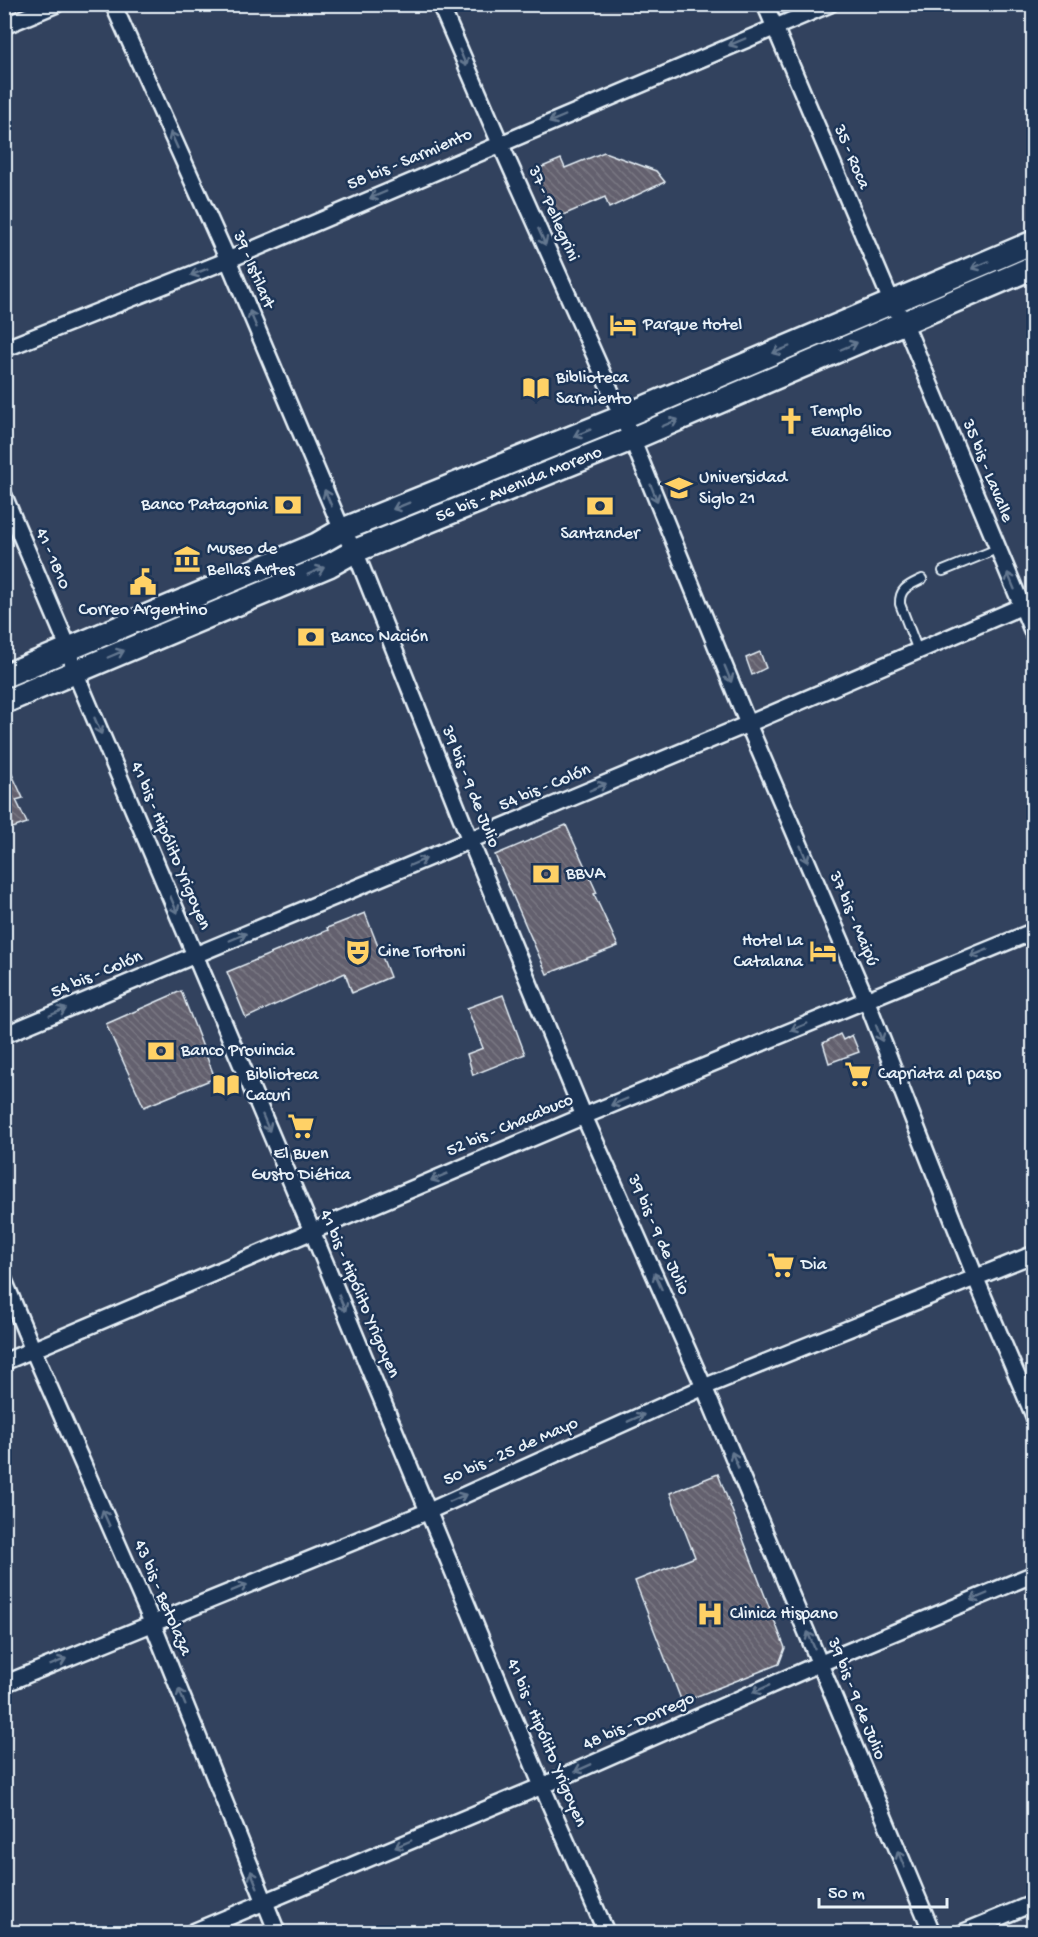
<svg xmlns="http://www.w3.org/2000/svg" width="1038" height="1937" font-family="'Gochi Hand',sans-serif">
	<defs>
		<pattern id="grass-dots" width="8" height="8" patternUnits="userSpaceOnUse" patternTransform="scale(1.5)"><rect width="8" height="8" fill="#516e6c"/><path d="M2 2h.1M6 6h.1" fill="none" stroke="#6a8382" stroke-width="1.8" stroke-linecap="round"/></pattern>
		<pattern id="building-back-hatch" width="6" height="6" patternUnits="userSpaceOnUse" patternTransform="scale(1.5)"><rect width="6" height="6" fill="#63616e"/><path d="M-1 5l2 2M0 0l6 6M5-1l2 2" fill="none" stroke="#797883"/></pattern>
	</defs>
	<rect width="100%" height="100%" fill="#32425e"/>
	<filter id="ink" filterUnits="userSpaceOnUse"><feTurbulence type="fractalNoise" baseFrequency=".0167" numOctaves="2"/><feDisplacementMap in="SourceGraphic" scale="12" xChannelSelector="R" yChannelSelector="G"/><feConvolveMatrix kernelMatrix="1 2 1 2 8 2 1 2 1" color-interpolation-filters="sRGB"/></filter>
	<g filter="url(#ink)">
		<polygon fill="url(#grass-dots)" stroke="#9cb0b2" stroke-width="1.5" points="590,438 593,445 396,527 393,521"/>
		<g fill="url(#building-back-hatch)" stroke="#e8f1f8" stroke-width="1.5">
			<polygon points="604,152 656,171 665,182 609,208 605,197 556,218 533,171 561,159 565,168"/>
			<polygon points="760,652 766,668 752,675 746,658"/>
			<polygon points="4,757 23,798 16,800 27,823 4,831"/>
			<polygon points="566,825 597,893 594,894 618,946 547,974 495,855"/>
			<polygon points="365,913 390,977 352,993 345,973 246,1018 227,972 328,930 327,928"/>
			<polygon points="181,991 215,1078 144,1107 106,1024"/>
			<polygon points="503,995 525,1054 473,1075 467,1054 483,1048 467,1008"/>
			<polygon points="840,1034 843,1040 852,1035 859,1052 829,1063 823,1043"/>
			<polygon points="718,1474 785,1648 779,1664 682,1702 635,1581 695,1557 670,1493"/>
		</g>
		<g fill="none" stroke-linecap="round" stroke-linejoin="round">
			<defs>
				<g id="service">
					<polyline points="943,571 997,549"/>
					<path d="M918,651L900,604C899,588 910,585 922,579"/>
				</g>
				<g id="minor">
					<polyline points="113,4 228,260 342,530 355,551 470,840 584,1116 704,1387 932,1932"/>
					<polyline points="440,4 500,143 632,439 748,724 866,999 976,1279 1034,1416"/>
					<polyline points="765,4 892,303 904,322 1034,635"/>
					<polyline points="4,26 57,4"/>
					<polyline points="4,349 228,260 830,4"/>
					<polyline points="4,496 69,649 75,672 312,1231 542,1786 606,1932"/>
					<polyline points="4,1035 748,724 1034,601"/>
					<polyline points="4,1280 33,1350 152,1622 277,1932"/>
					<polyline points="4,1362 584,1116 1034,931"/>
					<polyline points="4,1684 429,1511 704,1387 1034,1254"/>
					<polyline points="193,1932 542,1786 821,1663 1034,1574"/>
					<polyline points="964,1932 1034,1903"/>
				</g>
				<g id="secondary">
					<polyline points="4,676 316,545 342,530 622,417 1034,242"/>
					<polyline points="4,702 330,565 355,551 632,439 1034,267"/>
				</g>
			</defs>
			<use href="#service" stroke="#e8f1f8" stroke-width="12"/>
			<use href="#minor" stroke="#e8f1f8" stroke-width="20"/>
			<use href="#secondary" stroke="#e8f1f8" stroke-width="27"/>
			<use href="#service" stroke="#1d3557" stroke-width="8"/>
			<use href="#minor" stroke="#1d3557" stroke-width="15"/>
			<use href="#secondary" stroke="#1d3557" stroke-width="22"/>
		</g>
		<defs><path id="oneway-shaft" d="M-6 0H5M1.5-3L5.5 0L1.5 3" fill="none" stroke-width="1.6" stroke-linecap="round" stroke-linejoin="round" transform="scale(1.5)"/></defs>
		<g stroke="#64778f">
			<use href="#oneway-shaft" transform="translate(737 42) rotate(157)"/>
			<use href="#oneway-shaft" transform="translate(463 58) rotate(67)"/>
			<use href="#oneway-shaft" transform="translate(557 119) rotate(157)"/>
			<use href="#oneway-shaft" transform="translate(174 140) rotate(-114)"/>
			<use href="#oneway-shaft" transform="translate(378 195) rotate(157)"/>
			<use href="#oneway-shaft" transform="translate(542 237) rotate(66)"/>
			<use href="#oneway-shaft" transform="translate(980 265) rotate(157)"/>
			<use href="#oneway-shaft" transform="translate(199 272) rotate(158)"/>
			<use href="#oneway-shaft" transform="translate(253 319) rotate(-113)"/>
			<use href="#oneway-shaft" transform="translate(849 346) rotate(-23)"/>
			<use href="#oneway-shaft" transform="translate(781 350) rotate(157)"/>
			<use href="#oneway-shaft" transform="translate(670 423) rotate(-23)"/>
			<use href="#oneway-shaft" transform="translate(582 433) rotate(158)"/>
			<use href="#oneway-shaft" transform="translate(654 493) rotate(68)"/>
			<use href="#oneway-shaft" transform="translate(328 498) rotate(-113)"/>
			<use href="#oneway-shaft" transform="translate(401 506) rotate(158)"/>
			<use href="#oneway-shaft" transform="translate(316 571) rotate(-23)"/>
			<use href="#oneway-shaft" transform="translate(1011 581) rotate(-113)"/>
			<use href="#oneway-shaft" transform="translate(116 654) rotate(-23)"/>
			<use href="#oneway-shaft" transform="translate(728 674) rotate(68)"/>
			<use href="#oneway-shaft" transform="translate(98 726) rotate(67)"/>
			<use href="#oneway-shaft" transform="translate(598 787) rotate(-23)"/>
			<use href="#oneway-shaft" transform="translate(804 854) rotate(67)"/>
			<use href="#oneway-shaft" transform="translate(418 862) rotate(-23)"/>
			<use href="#oneway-shaft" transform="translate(174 905) rotate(67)"/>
			<use href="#oneway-shaft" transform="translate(238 937) rotate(-23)"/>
			<use href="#oneway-shaft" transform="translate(979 953) rotate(158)"/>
			<use href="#oneway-shaft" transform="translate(58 1012) rotate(-23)"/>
			<use href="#oneway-shaft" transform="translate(799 1027) rotate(157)"/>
			<use href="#oneway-shaft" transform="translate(879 1033) rotate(69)"/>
			<use href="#oneway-shaft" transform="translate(619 1102) rotate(157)"/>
			<use href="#oneway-shaft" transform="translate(266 1123) rotate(67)"/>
			<use href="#oneway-shaft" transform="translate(439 1177) rotate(157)"/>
			<use href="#oneway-shaft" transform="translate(658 1281) rotate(-114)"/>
			<use href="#oneway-shaft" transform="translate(342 1303) rotate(67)"/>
			<use href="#oneway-shaft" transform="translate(636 1418) rotate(-24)"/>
			<use href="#oneway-shaft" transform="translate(735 1460) rotate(-113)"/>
			<use href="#oneway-shaft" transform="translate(458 1498) rotate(-24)"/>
			<use href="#oneway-shaft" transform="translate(106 1518) rotate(-114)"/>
			<use href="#oneway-shaft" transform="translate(239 1588) rotate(-22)"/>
			<use href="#oneway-shaft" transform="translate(979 1597) rotate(157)"/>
			<use href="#oneway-shaft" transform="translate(811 1640) rotate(-113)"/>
			<use href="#oneway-shaft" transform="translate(58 1662) rotate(-23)"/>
			<use href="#oneway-shaft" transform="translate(761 1689) rotate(156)"/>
			<use href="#oneway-shaft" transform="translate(182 1697) rotate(-112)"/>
			<use href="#oneway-shaft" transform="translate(583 1768) rotate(156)"/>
			<use href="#oneway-shaft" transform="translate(403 1844) rotate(157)"/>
			<use href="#oneway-shaft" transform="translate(901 1859) rotate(-112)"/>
			<use href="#oneway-shaft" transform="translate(254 1879) rotate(-112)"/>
		</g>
	</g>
	<defs>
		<symbol id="hotel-bare" viewBox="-9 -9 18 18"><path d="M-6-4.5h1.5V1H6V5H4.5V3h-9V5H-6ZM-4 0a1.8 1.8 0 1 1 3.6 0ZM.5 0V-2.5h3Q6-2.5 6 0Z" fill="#ffd166" stroke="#1d3557" stroke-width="2.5" paint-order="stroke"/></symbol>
		<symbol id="library-bare" viewBox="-9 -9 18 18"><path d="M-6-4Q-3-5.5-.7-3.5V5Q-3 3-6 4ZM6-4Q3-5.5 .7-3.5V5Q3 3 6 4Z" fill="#ffd166" stroke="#1d3557" stroke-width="2.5" paint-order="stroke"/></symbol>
		<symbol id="church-bare" viewBox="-9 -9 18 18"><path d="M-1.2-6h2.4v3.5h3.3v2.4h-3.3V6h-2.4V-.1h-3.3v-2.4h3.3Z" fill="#ffd166" stroke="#1d3557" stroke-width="2.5" paint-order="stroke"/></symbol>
		<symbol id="university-bare" viewBox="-9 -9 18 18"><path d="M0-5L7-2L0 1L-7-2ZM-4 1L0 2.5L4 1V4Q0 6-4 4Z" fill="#ffd166" stroke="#1d3557" stroke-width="2.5" paint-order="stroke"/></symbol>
		<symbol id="bank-bare" viewBox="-9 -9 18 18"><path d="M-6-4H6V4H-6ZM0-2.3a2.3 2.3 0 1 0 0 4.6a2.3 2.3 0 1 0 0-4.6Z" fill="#ffd166" stroke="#1d3557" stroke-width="2.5" paint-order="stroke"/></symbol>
		<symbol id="museum-bare" viewBox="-9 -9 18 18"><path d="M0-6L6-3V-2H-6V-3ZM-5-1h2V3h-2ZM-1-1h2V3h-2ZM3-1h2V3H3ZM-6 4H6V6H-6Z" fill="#ffd166" stroke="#1d3557" stroke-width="2.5" paint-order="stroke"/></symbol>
		<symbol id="civic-bare" viewBox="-9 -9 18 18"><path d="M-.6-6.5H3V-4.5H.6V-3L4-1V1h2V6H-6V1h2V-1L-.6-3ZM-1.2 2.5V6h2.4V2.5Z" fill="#ffd166" stroke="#1d3557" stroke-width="2.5" paint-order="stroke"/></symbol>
		<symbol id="theatre-bare" viewBox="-9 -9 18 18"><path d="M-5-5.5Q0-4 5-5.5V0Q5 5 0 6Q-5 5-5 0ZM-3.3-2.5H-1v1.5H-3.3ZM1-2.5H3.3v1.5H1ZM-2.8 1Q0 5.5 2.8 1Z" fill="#ffd166" stroke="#1d3557" stroke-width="2.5" paint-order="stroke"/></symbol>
		<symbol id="supermarket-bare" viewBox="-9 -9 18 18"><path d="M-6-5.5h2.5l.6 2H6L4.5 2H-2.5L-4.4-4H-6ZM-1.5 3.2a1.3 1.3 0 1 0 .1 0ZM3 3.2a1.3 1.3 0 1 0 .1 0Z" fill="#ffd166" stroke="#1d3557" stroke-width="2.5" paint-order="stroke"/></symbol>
		<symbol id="hospital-bare" viewBox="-9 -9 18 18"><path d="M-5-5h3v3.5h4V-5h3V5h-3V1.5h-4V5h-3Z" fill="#ffd166" stroke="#1d3557" stroke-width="2.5" paint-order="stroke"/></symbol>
	</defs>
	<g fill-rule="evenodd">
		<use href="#hotel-bare" x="604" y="306" width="38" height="38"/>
		<use href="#library-bare" x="517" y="369" width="38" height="38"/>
		<use href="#church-bare" x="772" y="402" width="38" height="38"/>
		<use href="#university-bare" x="660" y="469" width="38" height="38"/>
		<use href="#bank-bare" x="269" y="486" width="38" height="38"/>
		<use href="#bank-bare" x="581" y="487" width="38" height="38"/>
		<use href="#museum-bare" x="168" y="540" width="38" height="38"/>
		<use href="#civic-bare" x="124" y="563" width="38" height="38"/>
		<use href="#bank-bare" x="292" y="618" width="38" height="38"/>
		<use href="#bank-bare" x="527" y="855" width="38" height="38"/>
		<use href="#hotel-bare" x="804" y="932" width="38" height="38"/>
		<use href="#theatre-bare" x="339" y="933" width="38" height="38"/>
		<use href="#bank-bare" x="142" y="1032" width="38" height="38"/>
		<use href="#supermarket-bare" x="839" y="1055" width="38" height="38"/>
		<use href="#library-bare" x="207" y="1066" width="38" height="38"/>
		<use href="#supermarket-bare" x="282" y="1107" width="38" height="38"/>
		<use href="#supermarket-bare" x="762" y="1246" width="38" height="38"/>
		<use href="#hospital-bare" x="691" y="1595" width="38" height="38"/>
	</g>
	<g text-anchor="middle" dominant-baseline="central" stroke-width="5" stroke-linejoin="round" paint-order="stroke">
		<g font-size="18" fill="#e8f1f8" stroke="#1d3557">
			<text transform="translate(851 157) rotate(67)">35 - Roca</text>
			<text transform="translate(410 160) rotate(-23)">58 bis - Sarmiento</text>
			<text transform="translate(553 214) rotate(66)">37 - Pellegrini</text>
			<text transform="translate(253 270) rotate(67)">39 - Istilart</text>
			<text transform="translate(987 471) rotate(68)">35 bis - Lavalle</text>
			<text transform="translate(519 485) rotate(-22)">56 bis - Avenida Moreno</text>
			<text transform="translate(52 559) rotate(67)">41 - 1810</text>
			<text transform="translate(470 787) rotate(68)">39 bis - 9 de Julio</text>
			<text transform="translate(545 788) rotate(-23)">54 bis - Colón</text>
			<text transform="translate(170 846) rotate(67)">41 bis - Hipólito Yrigoyen</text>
			<text transform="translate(853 919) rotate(67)">37 bis - Maipú</text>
			<text transform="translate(97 975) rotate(-23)">54 bis - Colón</text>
			<text transform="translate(510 1126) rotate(-23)">52 bis - Chacabuco</text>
			<text transform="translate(658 1235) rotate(66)">39 bis - 9 de Julio</text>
			<text transform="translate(359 1294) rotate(67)">41 bis - Hipólito Yrigoyen</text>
			<text transform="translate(511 1452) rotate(-24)">50 bis - 25 de Mayo</text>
			<text transform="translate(162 1598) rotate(67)">43 bis - Betolaza</text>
			<text transform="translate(856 1699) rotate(68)">39 bis - 9 de Julio</text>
			<text transform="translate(639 1722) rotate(-24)">48 bis - Dorrego</text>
			<text transform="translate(546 1743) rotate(67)">41 bis - Hipólito Yrigoyen</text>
		</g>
		<g font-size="18" fill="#e8f1f8" stroke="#1d3557" text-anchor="start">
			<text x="643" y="325">Parque Hotel</text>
			<text x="556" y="378">Biblioteca<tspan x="556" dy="21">Sarmiento</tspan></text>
			<text x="811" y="411">Templo<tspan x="811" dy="21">Evangélico</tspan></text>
			<text x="699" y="478">Universidad<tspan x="699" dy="21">Siglo 21</tspan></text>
			<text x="268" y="505" text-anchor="end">Banco Patagonia</text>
			<text x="600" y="534" text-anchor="middle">Santander</text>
			<text x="207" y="549">Museo de<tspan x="207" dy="21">Bellas Artes</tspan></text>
			<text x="143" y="610" text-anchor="middle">Correo Argentino</text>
			<text x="331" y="637">Banco Nación</text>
			<text x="566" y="874">BBVA</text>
			<text x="803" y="941" text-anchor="end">Hotel La<tspan x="803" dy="21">Catalana</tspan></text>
			<text x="378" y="952">Cine Tortoni</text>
			<text x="181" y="1051">Banco Provincia</text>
			<text x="878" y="1074">Capriata al paso</text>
			<text x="246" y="1075">Biblioteca<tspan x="246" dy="21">Cacuri</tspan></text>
			<text x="301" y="1154" text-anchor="middle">El Buen<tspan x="301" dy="21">Gusto Diética</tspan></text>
			<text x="801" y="1265">Dia</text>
			<text x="730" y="1614">Clinica Hispano</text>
		</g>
	</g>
	<rect width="1038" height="1937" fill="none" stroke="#1d3557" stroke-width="24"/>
	<rect x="12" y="12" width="1014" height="1913" fill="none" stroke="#e8f1f8" stroke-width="2" filter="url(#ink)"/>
	<path d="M819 1898v9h128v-9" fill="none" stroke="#e8f1f8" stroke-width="3"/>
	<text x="828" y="1898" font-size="18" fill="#e8f1f8" stroke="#1d3557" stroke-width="4.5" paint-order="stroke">50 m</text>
</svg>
